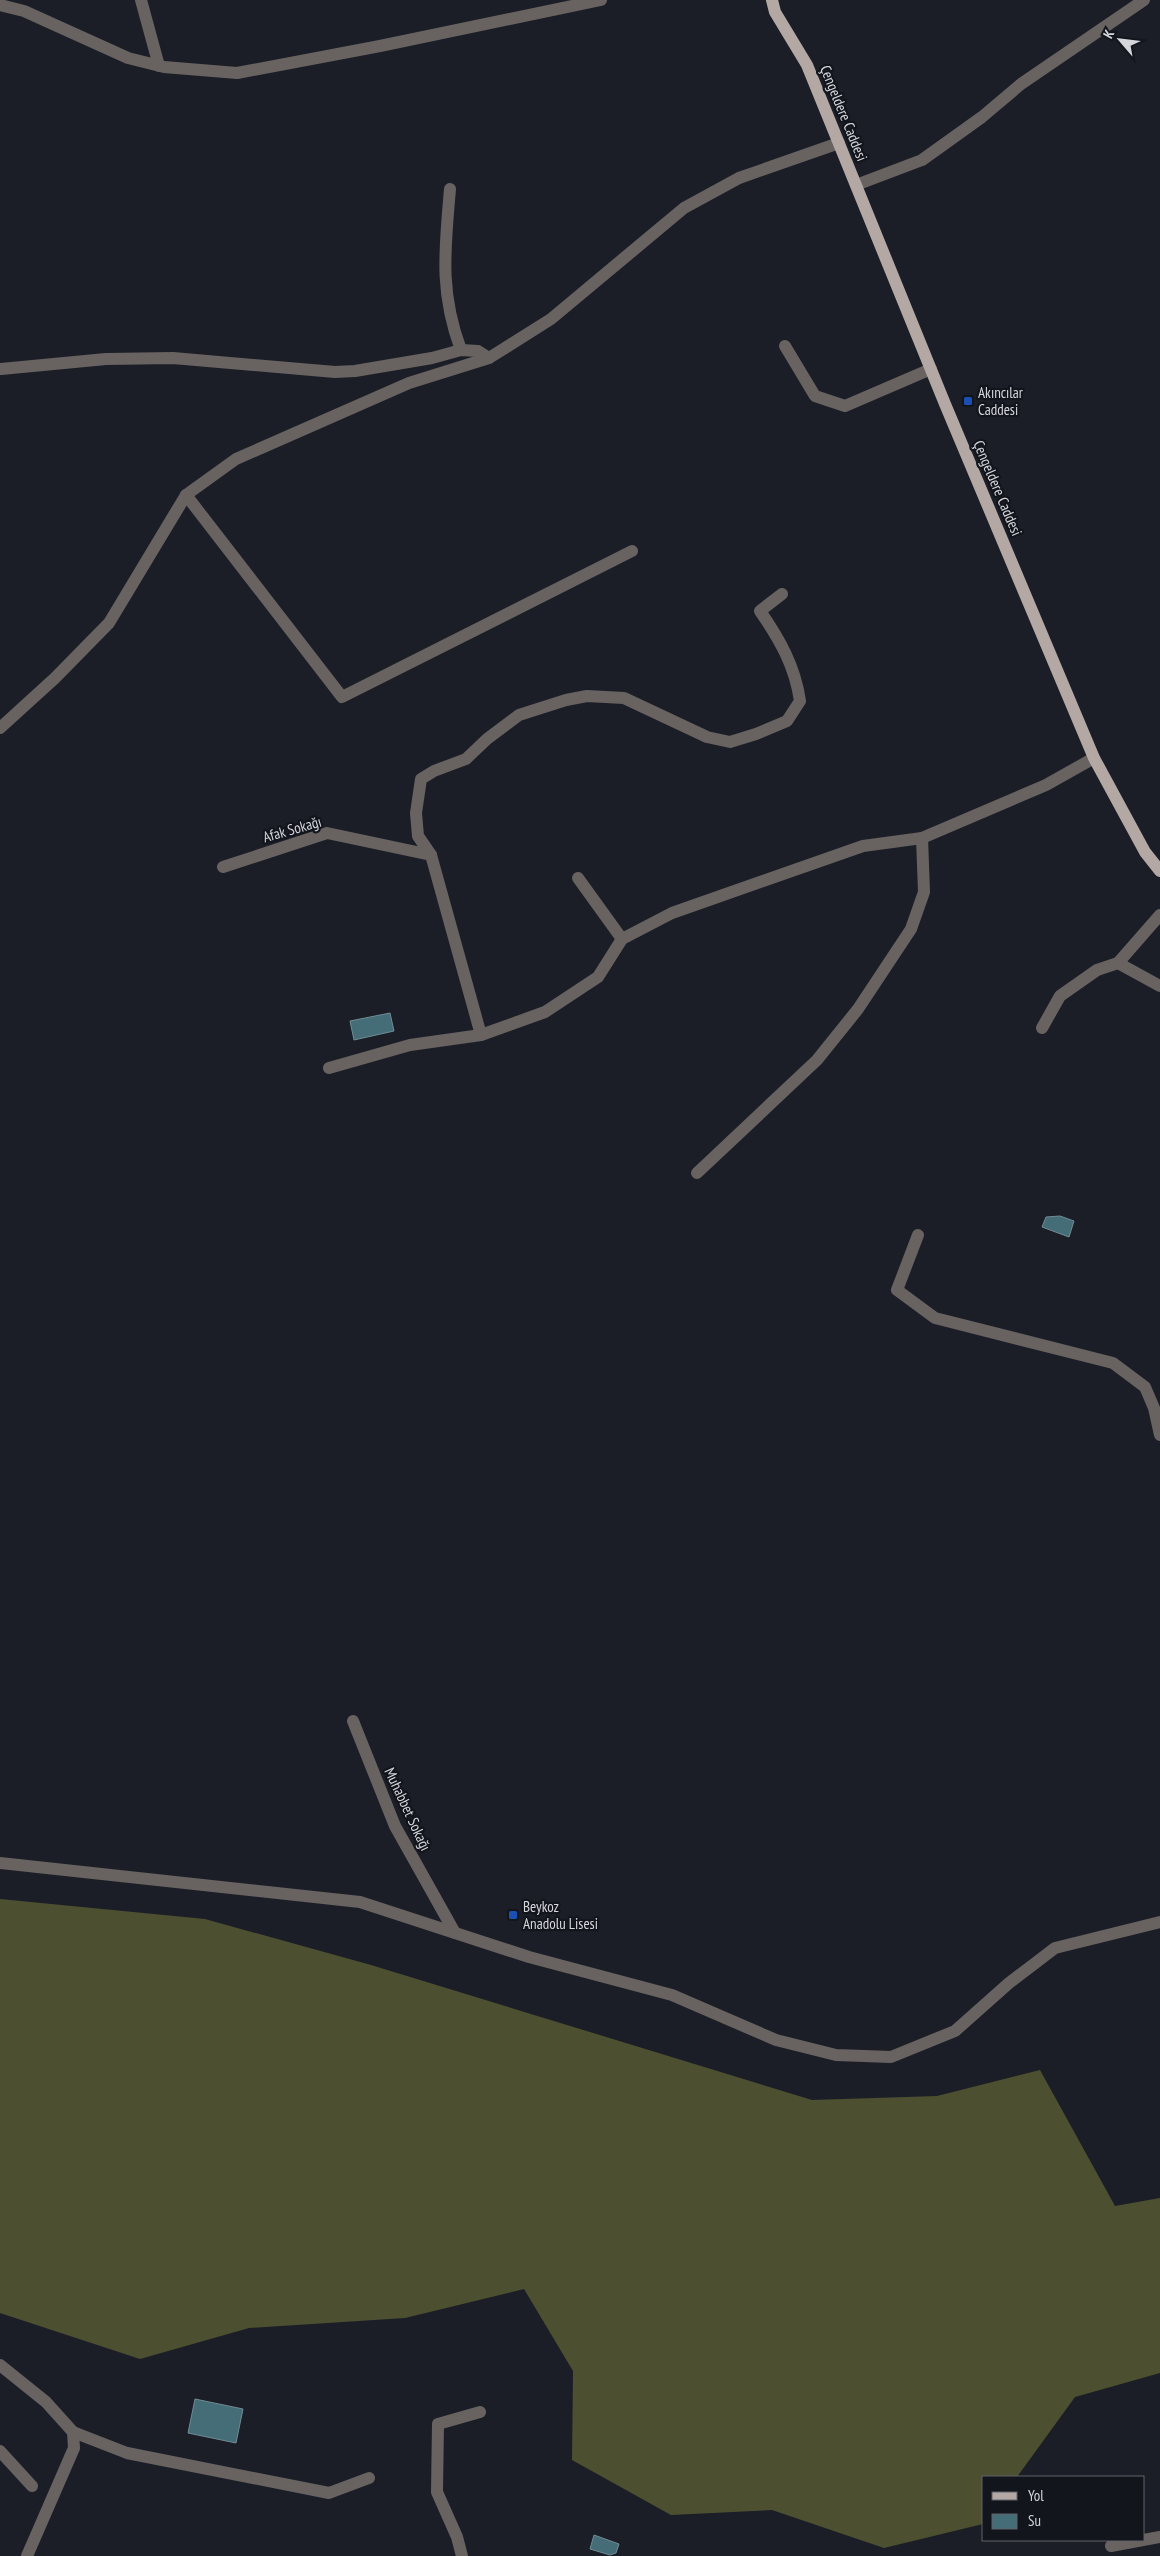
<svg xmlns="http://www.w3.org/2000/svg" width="1160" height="2556" font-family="'PT Sans Narrow',sans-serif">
	<rect width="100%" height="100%" fill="#1c1e27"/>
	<polygon fill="#4c5030" points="0,1899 205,1919 371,1965 812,2100 937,2096 1040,2070 1115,2206 1160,2198 1160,2373 1075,2397 1017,2477 984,2477 983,2524 884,2548 772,2510 671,2515 572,2460 573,2371 524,2289 405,2318 249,2328 140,2359 0,2313"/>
	<g fill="#446d77" stroke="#708c95">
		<polygon points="390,1013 394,1031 354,1040 350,1021"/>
		<polygon points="1060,1216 1074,1221 1069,1237 1042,1227 1046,1217"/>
		<polygon points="195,2399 243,2409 236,2443 188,2433"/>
		<polygon points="594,2535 619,2544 616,2553 610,2555 590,2549"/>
	</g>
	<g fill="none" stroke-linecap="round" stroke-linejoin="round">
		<g stroke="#686361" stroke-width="12">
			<polyline points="141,0 159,66"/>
			<polyline points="0,5 24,11 128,58 164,67 237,73 380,46 601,0"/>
			<polyline points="856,185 922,160 982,117 1021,84 1144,0"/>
			<path d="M450,189C445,249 439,291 461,350"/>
			<polyline points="785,346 815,396 845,406 931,369"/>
			<polyline points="1,369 106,359 173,358 335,372 355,371 432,358 461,350 478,351 489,358"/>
			<polyline points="632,551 342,697 186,495 236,459 409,383 489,358 551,319 684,208 739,178 839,143"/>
			<polyline points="0,728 55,678 109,623 186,495"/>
			<polyline points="223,867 327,833 431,855"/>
			<polyline points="578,878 622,939"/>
			<polyline points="1118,963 1160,915"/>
			<polyline points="1042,1028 1060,996 1097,970 1118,963 1160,986"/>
			<path d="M481,1035L431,855L418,836L416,813L421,779L434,771L466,759L487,739L519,715L566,700L587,696L624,698L707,737L730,742L756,734L787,721L800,701C795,666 780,640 760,611L782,594"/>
			<polyline points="329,1068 410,1045 481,1035 545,1012 598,977 622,939 672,913 863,846 922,838 1046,785 1094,758"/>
			<polyline points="697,1173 817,1060 858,1009 911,929 924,892 922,838"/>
			<polyline points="918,1235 897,1290 935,1318 1113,1363 1145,1387 1154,1408 1160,1435"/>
			<polyline points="353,1721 395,1826 455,1933"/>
			<polyline points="0,1863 360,1902 529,1957 672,1995 776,2040 836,2055 891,2057 955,2031 1009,1983 1055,1948 1160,1922"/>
			<polyline points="0,2365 46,2402 73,2432 74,2448 27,2556"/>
			<polyline points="73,2432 127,2453 329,2493 369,2478"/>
			<polyline points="0,2451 32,2486"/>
			<polyline points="1111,2546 1160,2537"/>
			<polyline points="462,2556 457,2537 437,2492 438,2424 480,2412"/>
		</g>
		<polyline stroke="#b3a8a4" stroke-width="12" points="772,0 775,12 807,65 945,404 1094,758 1145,852 1160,871"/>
	</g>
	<g fill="#1a4fb4" stroke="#13151d" stroke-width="2">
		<rect x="963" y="396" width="10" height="10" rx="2.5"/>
		<rect x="508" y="1910" width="10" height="10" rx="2.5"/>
	</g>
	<g text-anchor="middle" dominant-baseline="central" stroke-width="4.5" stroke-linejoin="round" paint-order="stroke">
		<g font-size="15" fill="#d5d6dc" stroke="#13151d">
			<text transform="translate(844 113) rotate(68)">Çengeldere Caddesi</text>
			<text transform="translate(998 488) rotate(67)">Çengeldere Caddesi</text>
			<text transform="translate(292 829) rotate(-16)">Afak Sokağı</text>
			<text transform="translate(408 1809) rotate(65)">Muhabbet Sokağı</text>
		</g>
		<g font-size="15" fill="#d5d6dc" stroke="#13151d" text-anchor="start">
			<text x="978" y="392">Akıncılar<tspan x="978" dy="17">Caddesi</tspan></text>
			<text x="523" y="1906">Beykoz<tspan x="523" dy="17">Anadolu Lisesi</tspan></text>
		</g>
	</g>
	<rect x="982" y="2476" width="162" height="65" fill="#13151d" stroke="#616269"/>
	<rect x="992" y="2492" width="25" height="8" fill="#b3a8a4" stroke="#616269"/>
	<text x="1028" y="2501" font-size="15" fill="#d5d6dc">Yol</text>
	<rect x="992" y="2514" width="25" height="15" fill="#446d77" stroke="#616269"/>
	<text x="1028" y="2526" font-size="15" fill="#d5d6dc">Su</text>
	<g transform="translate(1120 40) rotate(298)" stroke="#13151d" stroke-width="4" paint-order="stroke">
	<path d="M0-4L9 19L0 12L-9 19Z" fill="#d5d6dc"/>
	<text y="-8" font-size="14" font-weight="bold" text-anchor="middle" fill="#d5d6dc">K</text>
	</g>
</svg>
